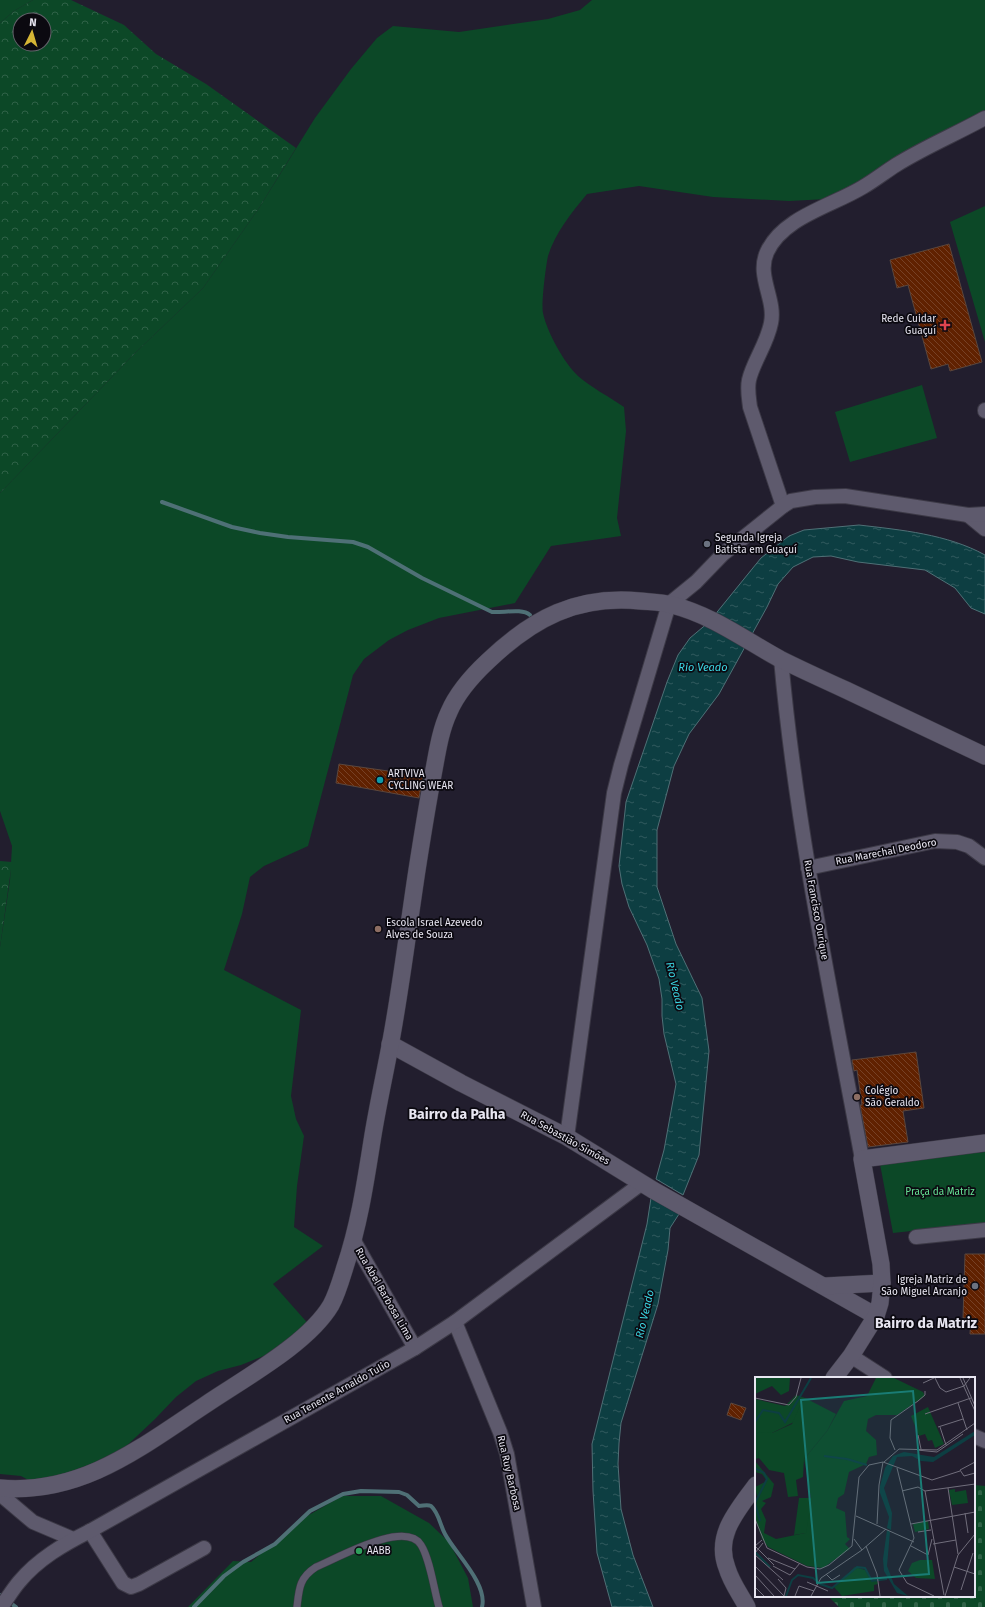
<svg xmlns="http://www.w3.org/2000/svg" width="985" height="1607" font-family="'Fira Sans',sans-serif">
	<defs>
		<pattern id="forest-crowns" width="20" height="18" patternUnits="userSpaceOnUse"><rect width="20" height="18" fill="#0c4827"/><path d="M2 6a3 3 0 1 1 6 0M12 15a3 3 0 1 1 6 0" fill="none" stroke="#2f6247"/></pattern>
		<pattern id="cemetery-stones" width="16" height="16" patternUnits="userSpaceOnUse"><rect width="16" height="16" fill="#0c4827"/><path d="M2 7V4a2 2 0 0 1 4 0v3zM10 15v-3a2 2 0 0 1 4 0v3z" fill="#2f6247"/></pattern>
		<pattern id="water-ripples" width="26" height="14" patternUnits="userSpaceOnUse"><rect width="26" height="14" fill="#0d3e42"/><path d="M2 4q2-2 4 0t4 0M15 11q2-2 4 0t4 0" fill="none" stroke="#305a5e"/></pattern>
		<pattern id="building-back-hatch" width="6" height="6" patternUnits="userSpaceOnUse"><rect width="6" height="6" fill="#602100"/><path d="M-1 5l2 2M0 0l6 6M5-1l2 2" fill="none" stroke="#774126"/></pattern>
	</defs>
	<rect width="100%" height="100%" fill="#221e2e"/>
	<g fill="#0c4827">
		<polygon points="0,0 33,0 14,11 0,23"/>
		<path d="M592,0H985V122L881,170L827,199L789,201L713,197L639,186L587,194C572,212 555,233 548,256C546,265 541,304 543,313C547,332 564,363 578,376C589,386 611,398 624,407L626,431L617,518L621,536L551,546L515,603L439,618L408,630L389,640L364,659L353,675L308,846L264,866L250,877L242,914L224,970L301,1010L291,1096L296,1119L304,1136L297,1186L294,1227L323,1246L273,1284L312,1328L271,1353L241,1365L218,1371L196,1381L176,1397L155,1419L119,1453L101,1468L32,1482L21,1476L0,1474V947L10,880L12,846L0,811V493L134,354L203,288L259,208L315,118L351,69L377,38L393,26L459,32L548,19L580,10Z"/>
		<polygon points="985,206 985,342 950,222"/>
		<polygon points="922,385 937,438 850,462 835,412"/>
		<polygon points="985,1152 985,1223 893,1233 880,1164 933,1156"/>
		<polygon points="342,1496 381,1496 429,1523 449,1542 468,1578 473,1607 188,1607 233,1561 251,1562 302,1519"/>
	</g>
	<g fill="url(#forest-crowns)" fill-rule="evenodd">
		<path d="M33,0H71L124,25L156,54L206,84L296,148L259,208L203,288L134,354L0,493V23L14,11ZM20,20H44V44H20Z"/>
		<polygon points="0,861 12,862 0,947"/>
	</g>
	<polygon fill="url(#cemetery-stones)" points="974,1485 985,1486 985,1607 839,1607 828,1596 974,1596"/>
	<g fill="url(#water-ripples)" stroke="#4f7076">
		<path d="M859,525C901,530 947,534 985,555V614L971,608L955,588L925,570L858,562L831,556L813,557L793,567L778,584L767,607L719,694L689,734L674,766L657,830V887L676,944L702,998L709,1051L699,1155L683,1195L656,1179L664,1150L676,1084L664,1034L662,1016V999L659,979L647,945L629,907L622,884L619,866L626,802L667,682L678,655L690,638L709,622L761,558L789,536L804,530Z"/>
		<polygon points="651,1198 679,1214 670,1228 668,1250 658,1304 621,1423 619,1443 618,1464 621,1509 633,1555 653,1607 612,1607 597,1553 593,1491 592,1444 647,1224"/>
	</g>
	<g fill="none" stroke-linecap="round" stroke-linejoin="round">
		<g stroke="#4f7076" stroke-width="4">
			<path d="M162,502L232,527L260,533L288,537L353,542L368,547L422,578L492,612C503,613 522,608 530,615"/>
			<polyline points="0,1595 16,1607"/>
			<path d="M194,1607L224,1576L243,1562L275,1544L310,1511L343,1494L361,1491L399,1492L407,1495L419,1506C423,1506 427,1504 431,1506C439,1513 440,1525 445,1534C455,1553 488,1584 482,1607"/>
		</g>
	</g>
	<g fill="url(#building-back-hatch)" stroke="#5a463d">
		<polygon points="949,244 982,362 950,371 948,364 931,369 908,285 897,288 890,260"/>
		<polygon points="339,764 423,776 419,798 336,783"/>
		<polygon points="916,1052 924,1108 903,1111 908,1142 868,1147 860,1105 862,1105 857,1070 854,1071 852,1060"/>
		<polygon points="965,1254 985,1254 985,1334 970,1334 971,1318 963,1318"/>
		<polygon points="731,1403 746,1408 741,1420 727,1415"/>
	</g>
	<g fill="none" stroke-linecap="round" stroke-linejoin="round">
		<defs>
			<path id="service" d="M297,1607C299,1589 299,1578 316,1567C336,1559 405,1519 421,1545C430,1559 434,1590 439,1607"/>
			<g id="minor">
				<polyline points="985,410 985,411"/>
				<path d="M783,506L750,407C749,398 747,389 749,380C753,362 767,344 771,323C776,299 756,276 767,252C783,217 832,206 863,187C875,180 885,172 896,165C925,147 956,134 985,118"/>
				<polyline points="968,515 985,529"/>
				<path d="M781,659C796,827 831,993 862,1159"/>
				<polyline points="808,868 935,841 957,842 969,846 985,858"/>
				<polyline points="567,1137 614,793 621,765 669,604 696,582 723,554 783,506 791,501 815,497 845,496 968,515 985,514"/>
				<polyline points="916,1237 985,1230"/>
				<polyline points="354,1241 415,1348"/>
				<polyline points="455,1322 500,1432 507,1454 534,1607"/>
				<polyline points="851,1356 885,1378"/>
				<polyline points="974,1436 985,1441"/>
				<polyline points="0,1494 33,1522 73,1539"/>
				<polyline points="90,1531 123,1583 131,1587 139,1584 204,1548"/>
				<path d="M1,1607C7,1599 13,1589 19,1582C38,1559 64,1544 90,1531L415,1348L455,1322L642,1183"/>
			</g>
			<g id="tertiary">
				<polyline points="390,1044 461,1083 567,1137 653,1190 876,1316"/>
				<polyline points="825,1286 882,1283"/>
				<polyline points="834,1378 851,1356 876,1316 880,1303 882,1283 881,1264 862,1159 985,1143"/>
				<path d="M0,1488C82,1495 141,1447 205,1405C243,1379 308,1344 331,1305C337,1294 341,1280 345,1267C359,1225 365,1185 372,1141C377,1109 384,1078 390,1046C401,988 408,929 417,870C422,838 427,806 433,775C437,754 440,731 449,712C457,693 473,675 488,661C533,618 577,595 640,601C651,602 662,602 672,605C712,615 745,640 780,659C802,670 824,680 846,690C892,712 939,734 985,756"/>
				<path d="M747,1607C740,1594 731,1582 727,1568C714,1535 738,1510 756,1485"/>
			</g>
		</defs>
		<use href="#service" stroke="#3c3946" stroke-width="8"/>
		<use href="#minor" stroke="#3c3946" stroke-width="16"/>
		<use href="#tertiary" stroke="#3c3946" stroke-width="18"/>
		<use href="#service" stroke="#5e5a6d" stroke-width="7"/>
		<use href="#minor" stroke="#5e5a6d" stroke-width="14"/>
		<use href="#tertiary" stroke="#5e5a6d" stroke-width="17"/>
	</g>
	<path fill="#e0444e" stroke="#0b0910" stroke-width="1.5" d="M943 319h4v4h4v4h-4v4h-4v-4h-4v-4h4z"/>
	<g fill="#6b7280" stroke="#0b0910" stroke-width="1.5">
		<circle cx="707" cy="544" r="4"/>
		<circle cx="975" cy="1286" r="4"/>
	</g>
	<circle fill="#0f9aa8" stroke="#0b0910" stroke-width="1.5" cx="380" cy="780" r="4"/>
	<g fill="#8d6e63" stroke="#0b0910" stroke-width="1.5">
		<circle cx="378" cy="929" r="4"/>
		<circle cx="857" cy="1097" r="4"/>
	</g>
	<circle fill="#2e9e5b" stroke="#0b0910" stroke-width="1.5" cx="359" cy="1551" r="4"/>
	<g text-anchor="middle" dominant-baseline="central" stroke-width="3.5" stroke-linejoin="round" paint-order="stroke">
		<g font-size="10" fill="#e8e6f1" stroke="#0b0910" text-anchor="start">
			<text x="936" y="319" text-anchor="end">Rede Cuidar<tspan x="936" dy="12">Guaçuí</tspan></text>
			<text x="715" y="538">Segunda Igreja<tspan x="715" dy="12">Batista em Guaçuí</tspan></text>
			<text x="388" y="774">ARTVIVA<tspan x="388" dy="12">CYCLING WEAR</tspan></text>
			<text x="386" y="923">Escola Israel Azevedo<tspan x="386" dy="12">Alves de Souza</tspan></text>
			<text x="865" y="1091">Colégio<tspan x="865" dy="12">São Geraldo</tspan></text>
			<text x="967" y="1280" text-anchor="end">Igreja Matriz de<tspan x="967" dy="12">São Miguel Arcanjo</tspan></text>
			<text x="367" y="1551">AABB</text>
		</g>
		<g font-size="10" fill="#e8e6f1" stroke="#0b0910">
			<text transform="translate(886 852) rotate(-11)">Rua Marechal Deodoro</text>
			<text transform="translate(816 910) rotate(80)">Rua Francisco Ourique</text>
			<text transform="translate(565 1138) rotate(29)">Rua Sebastião Simões</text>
			<text transform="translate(384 1294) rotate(60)">Rua Abel Barbosa Lima</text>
			<text transform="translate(337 1392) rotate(-29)">Rua Tenente Arnaldo Tulio</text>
			<text transform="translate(509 1473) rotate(77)">Rua Ruy Barbosa</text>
		</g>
		<g font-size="10" fill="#66e295" stroke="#0b0910">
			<text x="940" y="1192">Praça da Matriz</text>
		</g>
		<g font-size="11" font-style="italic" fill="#3bd6e2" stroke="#0b0910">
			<text x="703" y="667">Rio Veado</text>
			<text transform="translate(675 986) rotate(77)">Rio Veado</text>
			<text transform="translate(645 1314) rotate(-77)">Rio Veado</text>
		</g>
		<g font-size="14" font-weight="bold" fill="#e8e6f1" stroke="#0b0910">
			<text x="457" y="1114">Bairro da Palha</text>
			<text x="926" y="1323">Bairro da Matriz</text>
		</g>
	</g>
	<g transform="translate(755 1377)">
		<rect width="220" height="220" fill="#221e2e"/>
		<path d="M121,1H139L168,15L170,19L142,38H121L113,42L111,54L121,63L122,78L114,80L111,87L94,95L89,117L83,121L81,131L90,135L92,160L95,162L90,167L95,172L68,191L52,189L13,170L7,162L0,141L2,119L0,110L12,104L7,97L0,95V84L19,107L16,120L7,124L11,126L6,132L11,143L9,156L21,162L50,156L56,121L49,82L72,54L89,24L112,19ZM41,18L53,22L46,26L39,45L17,56H2L4,81L0,82V22L30,29ZM173,30L189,67L182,70L180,71L177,63L173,64L170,57L164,59L156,39ZM200,112V115L211,113L213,126L197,128L194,113ZM173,144L174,152L160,155L158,147ZM100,190L110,193L117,204H122L123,207L119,208V214L87,219L79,210Z" fill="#0c4827"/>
		<path d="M0,1H35L34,14L26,18L17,9L0,17ZM52,22L81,37L72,54L49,82L48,100L41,103L43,119L33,120L29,96L14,93L4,81L1,58L3,55L17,56L37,47L46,26ZM44,121H56L55,131L51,156L39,158Z" fill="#0c4827"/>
		<path d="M165,183H177L180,202L161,201L153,194L157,186Z" fill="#0c4827"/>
		<path d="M220,54V58L178,85L166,84L157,79L142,80L129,111L137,136L136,153L132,151L134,140L125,116V109L130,91L138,79L149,75L179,80ZM132,153L135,155L132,189L139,207L153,219L142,216L129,194L128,182Z" fill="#0d3e42"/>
		<path fill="none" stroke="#0d3e42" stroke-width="2" d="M0,45L8,33L24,36L30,45L56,1M69,79L92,82L112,88M0,91L9,96L12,102L0,126L5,144M0,175L15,190M31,219L37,203L43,198L58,201L65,207L77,211L102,190L110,191L117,204L132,202"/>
		<path fill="none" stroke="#716e7c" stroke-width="1" d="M180,1L185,11L191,15L209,9L215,1M205,1L220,34M208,1L220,29M168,6L179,1M0,21L34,28L41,20L46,1M203,26L212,53M170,37L216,21M183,50L208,42M185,50L191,68M163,58L166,72M140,73L135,61L136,43L163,24L170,18V14M162,73L182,75L208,57M129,85L144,72L182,73L220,46M220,85L205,93L209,99L220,96M142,91L159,161L144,193L152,206L179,219M193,111L203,177M147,114L163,110L170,114M170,114L189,218M170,114L220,107M210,136L213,156M101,139L159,165M0,142L12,171L52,190L65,192L74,188L97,169L104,100L114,88L128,85L177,103L205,94M122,147L124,108L128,85M156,147L220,135M163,155L176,153M99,162L107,173M7,163L0,169L19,188M178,167L201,163M111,169L122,197L125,219M156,169L173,178L177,162M0,176L8,166M0,178L28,203M13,181L40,192M0,189L29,219M18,189L35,198L45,186M199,190L220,197M71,197L77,203L85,198M0,198L19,219M23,202L31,211L29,219M52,205L73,214M0,210L9,219M206,213L218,176M40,219L44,209L59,214M56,219L66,201L107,173L131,152M190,219L203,178L220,157"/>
		<path fill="#1a7c75" fill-opacity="0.15" stroke="#1a7c75" stroke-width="2" d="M158,14L174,197L62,206L46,23Z"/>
		<rect width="220" height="220" fill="none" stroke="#e8e6f1" stroke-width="2"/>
	</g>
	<g transform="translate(32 32) rotate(5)"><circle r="19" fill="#0b0910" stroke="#63616a"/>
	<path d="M0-3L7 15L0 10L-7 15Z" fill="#d5b535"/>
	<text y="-6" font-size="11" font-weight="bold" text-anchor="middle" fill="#e8e6f1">N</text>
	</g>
</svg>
